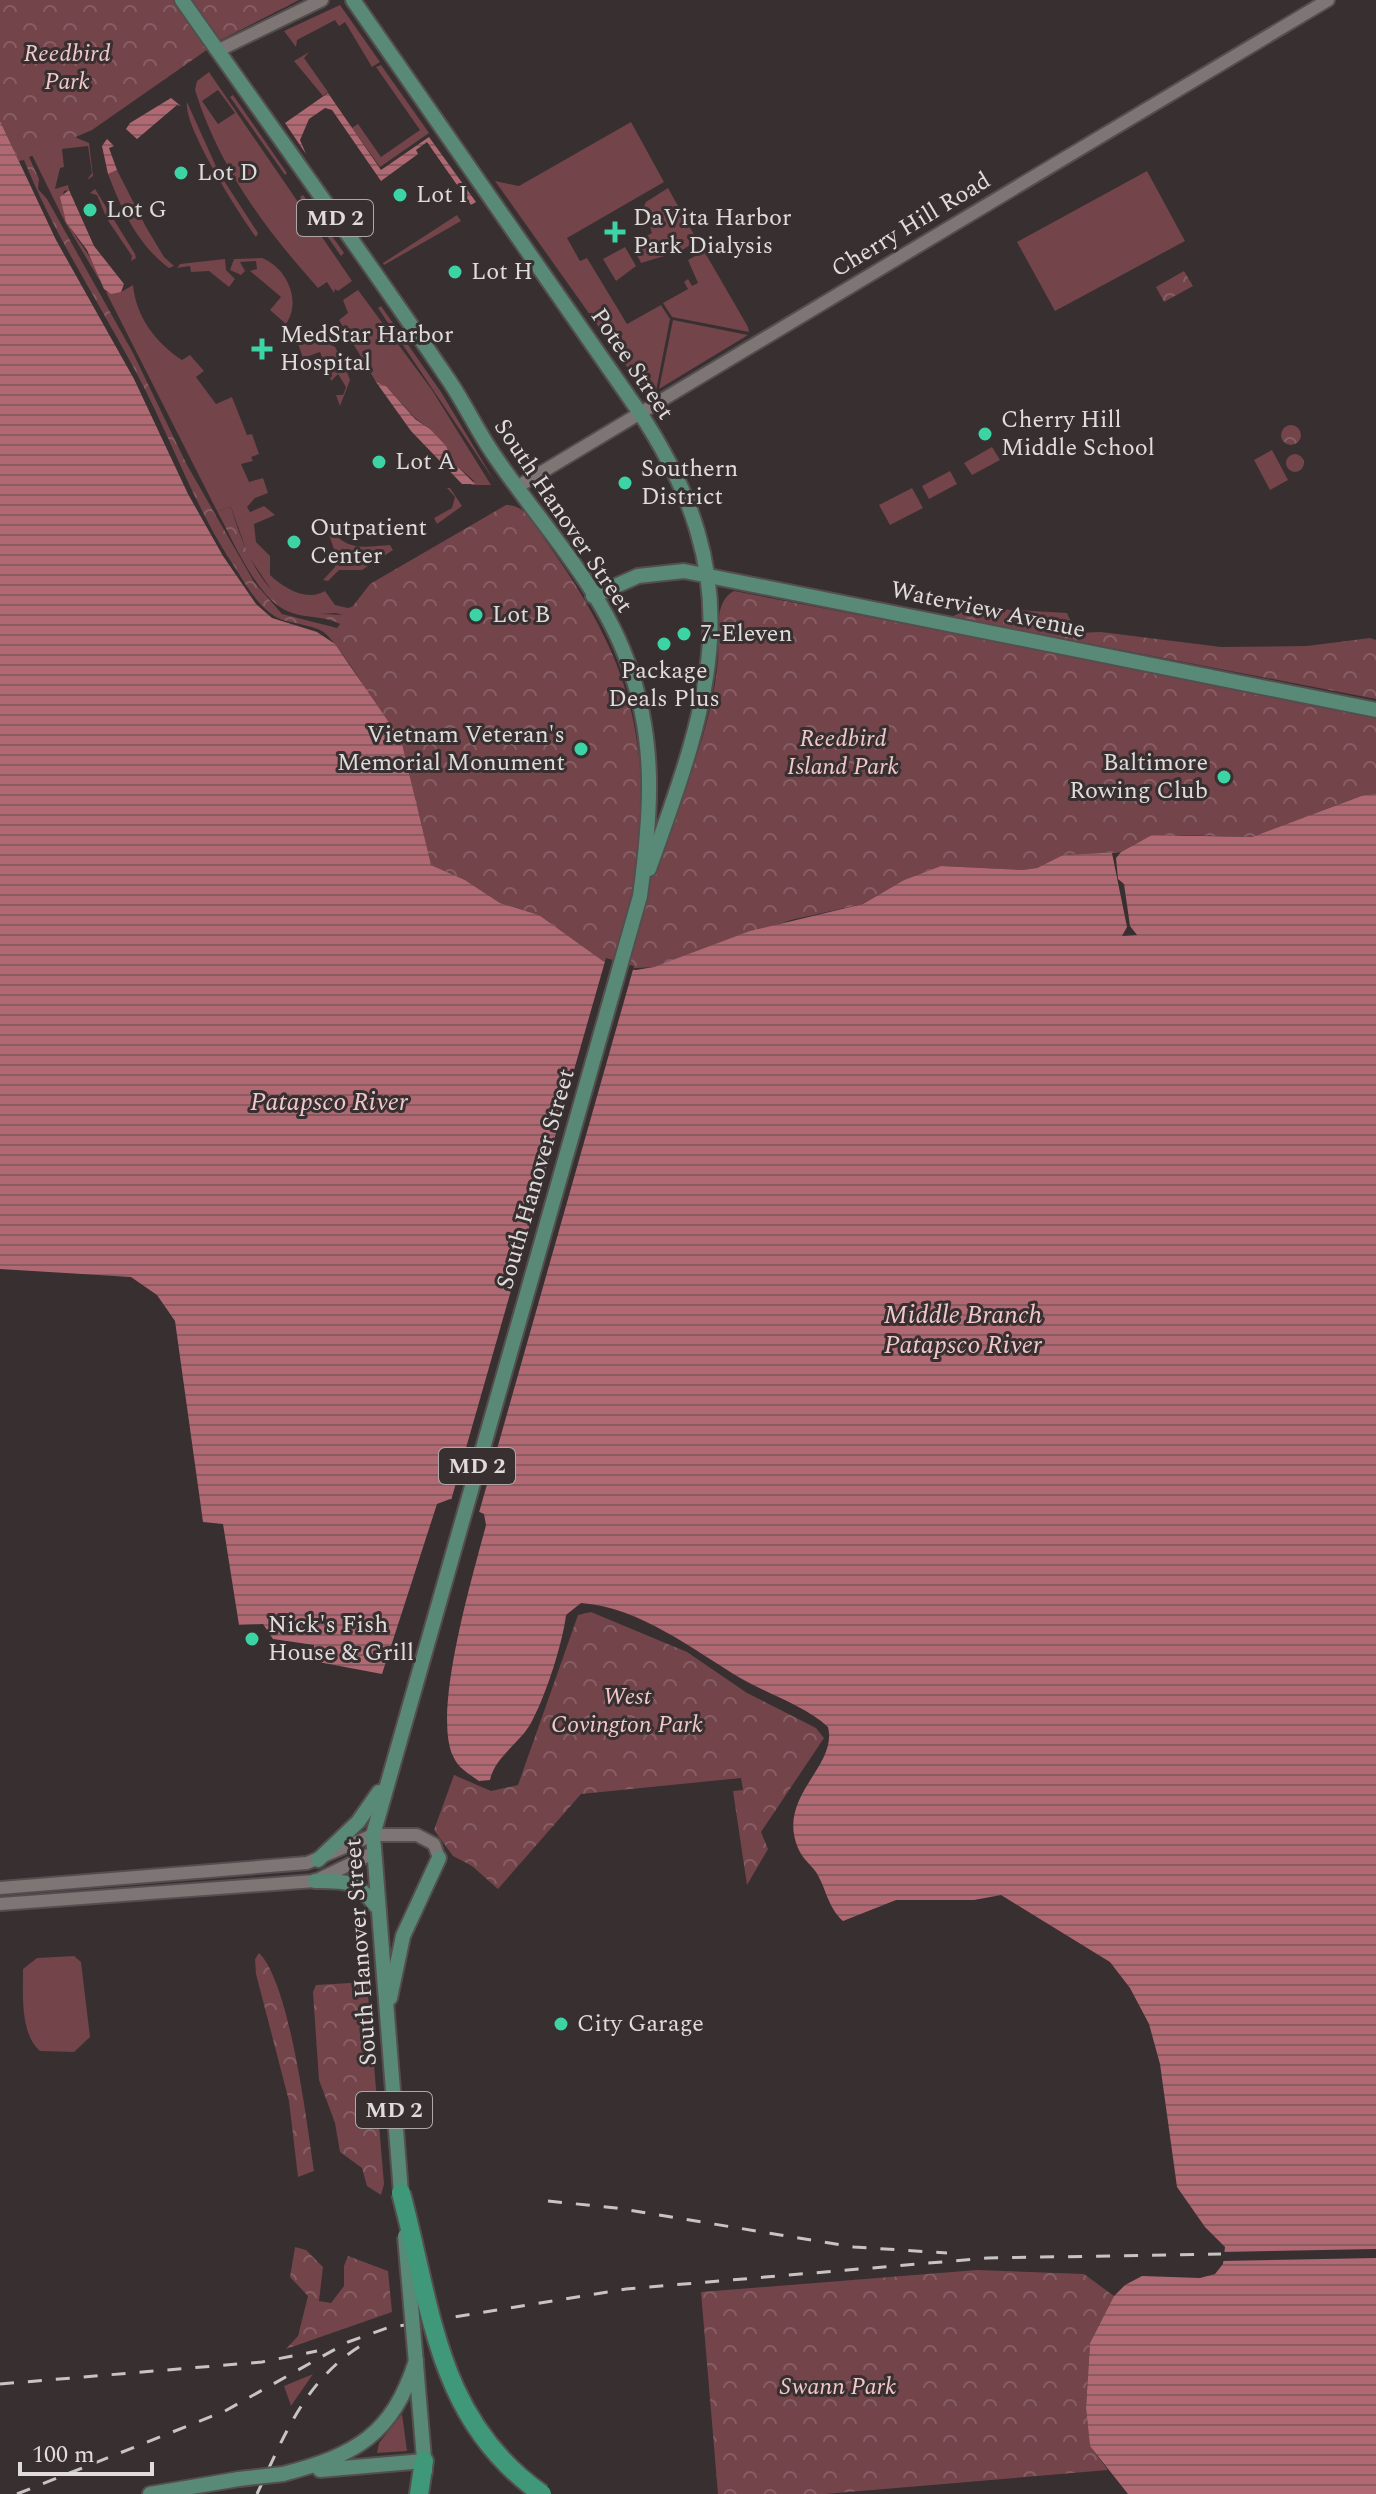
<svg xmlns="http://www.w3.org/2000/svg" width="1376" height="2494" font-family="Spectral,serif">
	<defs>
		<pattern id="forest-crowns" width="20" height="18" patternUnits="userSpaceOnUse" patternTransform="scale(2)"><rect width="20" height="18" fill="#73444a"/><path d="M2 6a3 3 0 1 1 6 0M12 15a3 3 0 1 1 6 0" fill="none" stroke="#875e64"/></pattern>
		<pattern id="water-rules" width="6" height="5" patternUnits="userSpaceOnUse" patternTransform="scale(2)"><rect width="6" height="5" fill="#b06972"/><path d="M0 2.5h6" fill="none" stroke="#8a5b61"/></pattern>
	</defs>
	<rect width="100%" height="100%" fill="#372f30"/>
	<g fill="#73444a" fill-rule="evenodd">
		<polygon points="340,5 380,62 372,67 345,22 339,26 335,20 297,40 296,47 284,31"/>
		<path d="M0,44L70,135L89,143L93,176L87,180L92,173L88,146L62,149L64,167L60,168L55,189L68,185L69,190L64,191C54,224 94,249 100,281L65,222L4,98Z"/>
		<polygon points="309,52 304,58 328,92 323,96 294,61"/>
		<polygon points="381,65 429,133 380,167 352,128 358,124 381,157 420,130 376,67"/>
		<path d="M209,72L350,278L352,281L338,291L335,289L334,293L327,282L318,288C265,229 219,167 195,90L197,81ZM218,90L235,113L218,124L202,101Z"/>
		<polygon points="233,95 287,173 285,175 230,97"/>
		<path d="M187,102L219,173L258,233L256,237C239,214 183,126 187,102Z"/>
		<polygon points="631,122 664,182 567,238 580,261 587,258 627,324 661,305 670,319 656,391 647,395 495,181 519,186"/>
		<path d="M117,170L146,227L164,257L174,266L169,268C137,244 122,210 108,174Z"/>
		<polygon points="1147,171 1185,241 1055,311 1017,242"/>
		<polygon points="668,188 697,240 681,251 641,263 636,253 640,250 636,242 652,233 650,227 658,223 653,214 647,217 642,210 646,202"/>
		<polygon points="95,189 135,254 136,258 131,261 132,256 107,219 97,195 90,193"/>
		<polygon points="303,195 344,253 341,256 300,197"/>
		<polygon points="457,215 461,221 384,265 383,263"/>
		<polygon points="625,247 636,266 616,281 603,259"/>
		<polygon points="704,251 748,327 749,332 672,317 663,303 688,289 684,282 688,279 692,286 698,283 688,260"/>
		<path d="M262,258C287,268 302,301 286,324L270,310L281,297L250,271L257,269L256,261L240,262L245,271L241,275L230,270L234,259Z"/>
		<polygon points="225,259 226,270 235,279 229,287 209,271 191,272 190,266 177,268 180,264"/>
		<path d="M133,285C136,317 156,343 182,360L190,355L204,371L196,377L216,404L232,397L247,435L252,434L259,454L251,457L253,461L241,464L249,482L263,478L268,493L255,498L247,507L250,512L264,506L275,515L254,524L256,542L270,556V575C284,588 306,602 325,591L335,605L348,608L357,605L436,644L336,613L321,614L289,605L276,597L248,555L231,507L217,511L106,292H121Z"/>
		<polygon points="358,290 432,390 491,485 471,485 474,481 453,462 430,429 415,418 386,386 376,382 339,320 348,313 343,300"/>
		<polygon points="381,306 441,392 495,482 378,308"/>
		<polygon points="673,320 748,335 659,389"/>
		<polygon points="307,334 335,347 344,364 327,370 320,352 303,358 296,338"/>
		<polygon points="345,366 350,380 340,406 336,395 343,395 346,387 338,374 331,381 328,371"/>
		<polygon points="992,447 1000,460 972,475 964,463"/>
		<polygon points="1272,450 1288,480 1270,490 1254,460"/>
		<polygon points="950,471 957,484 929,499 922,486"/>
		<polygon points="447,488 450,488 462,506 437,524 434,518 452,508 455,497"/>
		<polygon points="912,488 923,508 890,525 879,505"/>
		<path d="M329,525C344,552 364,547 390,545L393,550L362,570H339L328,581L323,580L335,567L332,557L336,555L326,526Z"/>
		<path d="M74,1956L81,1962L90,2037L74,2052L40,2051C20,2034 23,1994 23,1969L37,1958Z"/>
		<polygon points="313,2374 291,2406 284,2386"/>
		<polygon points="402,2414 407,2451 377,2453 379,2443"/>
	</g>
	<g fill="url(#forest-crowns)">
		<path d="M0,0H299L221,40L92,130L29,157L39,179L38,189L47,199L133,353L187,465L254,582L282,614L337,628L340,624C324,615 302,619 285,610C256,596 232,538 217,511L231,507C242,545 268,615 316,608L321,614L346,615L370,584L506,505C527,504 537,529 548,544C619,645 648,717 640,842L665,846C687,786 712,723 718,660C720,638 712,602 734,591L1376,715V794L1364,795L1252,837L1180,835L1141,841L1121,852L1063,855L1037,868L1022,870L941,866L904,880L863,904L791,920L654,967L620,969L603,961L539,915L500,903L465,880L431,865L426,859C415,781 377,693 328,636C318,624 292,625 278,618C257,608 241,576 228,557C192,500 169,434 137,374C99,302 54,235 24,160L19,161L0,121Z"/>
		<polygon points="1184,271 1193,286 1164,302 1156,287"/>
		<circle cx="1291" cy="435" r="10"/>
		<circle cx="1295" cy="463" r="9"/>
		<polygon points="997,609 1067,613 1076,633 1101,632 1221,647 1307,646 1370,638 1376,640 1376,699 951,617 967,610"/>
		<polygon points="591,1612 687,1652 747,1693 816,1728 824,1738 761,1832 768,1849 747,1885 733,1791 743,1790 741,1778 581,1794 498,1889 472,1866 453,1856 434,1830 454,1775 491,1791 518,1785 578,1615"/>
		<path d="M259,1953C290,1983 307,2124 314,2171L298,2177L289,2101L256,1974L255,1959Z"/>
		<polygon points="367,1982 384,2184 381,2195 367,2186 362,2168 340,2152 335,2123 319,2080 313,1992 316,1985"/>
		<polygon points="295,2247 306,2250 323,2267 319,2301 331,2303 344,2286 344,2266 348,2256 388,2271 392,2312 286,2349 298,2336 308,2296 290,2277"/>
		<polygon points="977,2270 1084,2274 1114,2296 1090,2343 1086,2408 1090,2446 1108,2470 825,2494 718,2494 701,2292"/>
	</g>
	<g fill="url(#water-rules)">
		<polygon points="328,93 381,170 429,137 476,202 471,205 427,142 416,150 418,154 381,181 332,110 325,108 309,119 300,140 306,154 285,123"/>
		<polygon points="171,98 181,106 177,105 137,139 126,129 130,123"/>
		<path d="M0,121L56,240L134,379L188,494L223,556L256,604L272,618L317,632L335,644L401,740L431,865L465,880L500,903L539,915L603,961L620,969L636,970L654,967L750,931L863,904L904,880L941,866L1022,870L1037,868L1063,855L1121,852L1152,835L1252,837L1364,795L1376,794V2494H1128L1090,2446L1086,2408L1090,2343L1114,2296L1125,2285L1142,2276L1200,2278L1215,2274L1223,2264L1225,2247L1205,2227L1177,2187L1160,2064L1149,2024L1130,1988L1110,1962L1001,1895L974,1900H896L843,1921C828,1908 826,1888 816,1872C810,1864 802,1858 798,1848C776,1796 838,1767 828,1727C805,1706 770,1695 742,1679C693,1650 640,1607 581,1603L566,1615C563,1642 546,1695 532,1721C521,1743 495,1756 490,1780L479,1781C469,1774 458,1768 453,1756C432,1712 473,1575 486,1525L484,1514L450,1499L437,1504L382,1674L313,1661L314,1645L273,1639L263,1624L239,1625L223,1524L203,1522L175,1321L157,1295L131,1277L0,1269Z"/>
		<polygon points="107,139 114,146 109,148 117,170 108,174 102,146"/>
		<polygon points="69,190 94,246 124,284 121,292 111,294 104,289 87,250 66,222 60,197"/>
		<polygon points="376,382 386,386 415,419 430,429 446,446 453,462 475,484 462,484 411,431"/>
	</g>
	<g fill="#372f30">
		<polygon points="1121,852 1116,858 1118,879 1124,884 1130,926 1137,935 1122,936 1127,927 1112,853"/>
		<polygon points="606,958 634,966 478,1516 450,1504"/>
		<polygon points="1376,2249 1376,2258 1221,2261 1221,2252"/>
	</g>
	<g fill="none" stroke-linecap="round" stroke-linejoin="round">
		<defs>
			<g id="minor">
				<polyline points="217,51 322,0"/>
				<polyline points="517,487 1328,0"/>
				<polyline points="0,1888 307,1863 373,1835 417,1835 434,1844 439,1858"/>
				<polyline points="0,1904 315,1881 373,1853"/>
			</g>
			<g id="major">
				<path d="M182,0C271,127 363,253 450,382C466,406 478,432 494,455C539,522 601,586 628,663C657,742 651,815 640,896L373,1835L401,2193"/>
				<path d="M353,0L640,413C751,582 713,693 649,869"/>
				<polyline points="593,596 638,576 684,571 1376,710"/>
				<polyline points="318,1860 358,1822 379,1792"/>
				<path d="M315,1881C348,1881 355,1880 376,1906"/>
				<polyline points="390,1998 403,1936 439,1858"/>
				<polyline points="414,2340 425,2471"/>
				<polyline points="320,2470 424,2461"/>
				<path d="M283,2474C356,2455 392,2435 416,2361"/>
				<polyline points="150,2494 239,2479"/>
			</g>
			<polyline id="highway" points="419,2494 424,2461"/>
		</defs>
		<use href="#minor" stroke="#554e4f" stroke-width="16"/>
		<use href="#major" stroke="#554e4f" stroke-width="18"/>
		<use href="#highway" stroke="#554e4f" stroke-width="22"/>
		<use href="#minor" stroke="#7e7575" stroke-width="12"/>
		<use href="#major" stroke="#588a77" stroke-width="14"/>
		<use href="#highway" stroke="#3f9879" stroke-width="18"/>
		<g stroke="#c9c4c4" stroke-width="3" stroke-dasharray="14 14" stroke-linecap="butt">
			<polyline points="548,2201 616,2208 854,2247 947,2253"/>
			<polyline points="0,2384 262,2362 317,2351"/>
			<polyline points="17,2494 225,2411 348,2342 387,2328 626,2289 988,2258 1221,2254"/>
			<path d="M257,2494C284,2436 305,2380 362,2345"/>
		</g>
		<defs>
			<g id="major-bridge">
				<polyline points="405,2236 414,2340"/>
				<polyline points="239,2479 283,2474"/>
			</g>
			<path id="highway-bridge" d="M401,2193C432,2308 436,2420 542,2494"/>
		</defs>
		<use href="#major-bridge" stroke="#554e4f" stroke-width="18" stroke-linecap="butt"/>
		<use href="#highway-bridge" stroke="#554e4f" stroke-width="22" stroke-linecap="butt"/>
		<use href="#major-bridge" stroke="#588a77" stroke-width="14"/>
		<use href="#highway-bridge" stroke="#3f9879" stroke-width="18"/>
	</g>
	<g fill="#3cd4a4" stroke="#372f30" stroke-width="3">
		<circle cx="181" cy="173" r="8"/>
		<circle cx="400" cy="195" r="8"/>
		<circle cx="90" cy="210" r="8"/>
		<path d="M611 220h8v8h8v8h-8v8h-8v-8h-8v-8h8z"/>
		<circle cx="455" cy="272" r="8"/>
		<path d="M258 337h8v8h8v8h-8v8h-8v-8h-8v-8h8z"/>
		<circle cx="985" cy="434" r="8"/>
		<circle cx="379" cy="462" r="8"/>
		<circle cx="625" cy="483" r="8"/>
		<circle cx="294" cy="542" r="8"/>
		<circle cx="476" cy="615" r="8"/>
		<circle cx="684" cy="634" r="8"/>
		<circle cx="664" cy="644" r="8"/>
		<circle cx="581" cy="749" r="8"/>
		<circle cx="1224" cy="777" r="8"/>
		<circle cx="252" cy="1639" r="8"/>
		<circle cx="561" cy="2024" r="8"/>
	</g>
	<g text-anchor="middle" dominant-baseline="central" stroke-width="6" stroke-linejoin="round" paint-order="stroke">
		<g fill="#372f30" stroke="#aea8a8" stroke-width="2">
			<rect x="297" y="200" width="76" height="36" rx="6"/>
			<rect x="439" y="1448" width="76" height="36" rx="6"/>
			<rect x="356" y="2092" width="76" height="36" rx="6"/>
		</g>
		<g font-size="22" font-weight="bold" fill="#e1dcdc">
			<text x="335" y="218">MD 2</text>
			<text x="477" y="1466">MD 2</text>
			<text x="394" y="2110">MD 2</text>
		</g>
		<g font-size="24" font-style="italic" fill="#f2c8cb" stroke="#372f30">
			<text x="67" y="54">Reedbird<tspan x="67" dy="28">Park</tspan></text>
			<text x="843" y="739">Reedbird<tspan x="843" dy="28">Island Park</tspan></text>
			<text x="627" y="1697">West<tspan x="627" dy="28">Covington Park</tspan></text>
			<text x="838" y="2387">Swann Park</text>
		</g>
		<g font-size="24" fill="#e1dcdc" stroke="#372f30" text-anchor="start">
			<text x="197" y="173">Lot D</text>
			<text x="416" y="195">Lot I</text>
			<text x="106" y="210">Lot G</text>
			<text x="633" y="218">DaVita Harbor<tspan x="633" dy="28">Park Dialysis</tspan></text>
			<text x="471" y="272">Lot H</text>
			<text x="280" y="335">MedStar Harbor<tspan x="280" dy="28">Hospital</tspan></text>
			<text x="1001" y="420">Cherry Hill<tspan x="1001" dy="28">Middle School</tspan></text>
			<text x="395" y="462">Lot A</text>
			<text x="641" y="469">Southern<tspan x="641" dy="28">District</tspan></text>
			<text x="310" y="528">Outpatient<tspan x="310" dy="28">Center</tspan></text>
			<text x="492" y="615">Lot B</text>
			<text x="700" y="634">7-Eleven</text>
			<text x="664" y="671" text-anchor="middle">Package<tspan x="664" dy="28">Deals Plus</tspan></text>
			<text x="565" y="735" text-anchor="end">Vietnam Veteran's<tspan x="565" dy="28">Memorial Monument</tspan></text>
			<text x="1208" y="763" text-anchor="end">Baltimore<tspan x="1208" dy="28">Rowing Club</tspan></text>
			<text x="268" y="1625">Nick's Fish<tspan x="268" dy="28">House &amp; Grill</tspan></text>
			<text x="577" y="2024">City Garage</text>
		</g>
		<g font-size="24" fill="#e1dcdc" stroke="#372f30">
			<text transform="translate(911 225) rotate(-31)">Cherry Hill Road</text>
			<text transform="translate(632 364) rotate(56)">Potee Street</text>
			<text transform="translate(563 516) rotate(56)">South Hanover Street</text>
			<text transform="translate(988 610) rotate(12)">Waterview Avenue</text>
			<text transform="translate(536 1179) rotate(-74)">South Hanover Street</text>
			<text transform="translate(361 1952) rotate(-94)">South Hanover Street</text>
		</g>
		<g font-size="26" font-style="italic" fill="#f2c7cb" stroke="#372f30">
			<text x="329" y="1102">Patapsco River</text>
			<text x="963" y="1315">Middle Branch<tspan x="963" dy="30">Patapsco River</tspan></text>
		</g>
	</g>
	<path d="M20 2462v12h132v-12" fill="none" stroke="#e1dcdc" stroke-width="4"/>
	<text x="32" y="2462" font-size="24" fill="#e1dcdc" stroke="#372f30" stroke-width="6" paint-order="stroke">100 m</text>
</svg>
